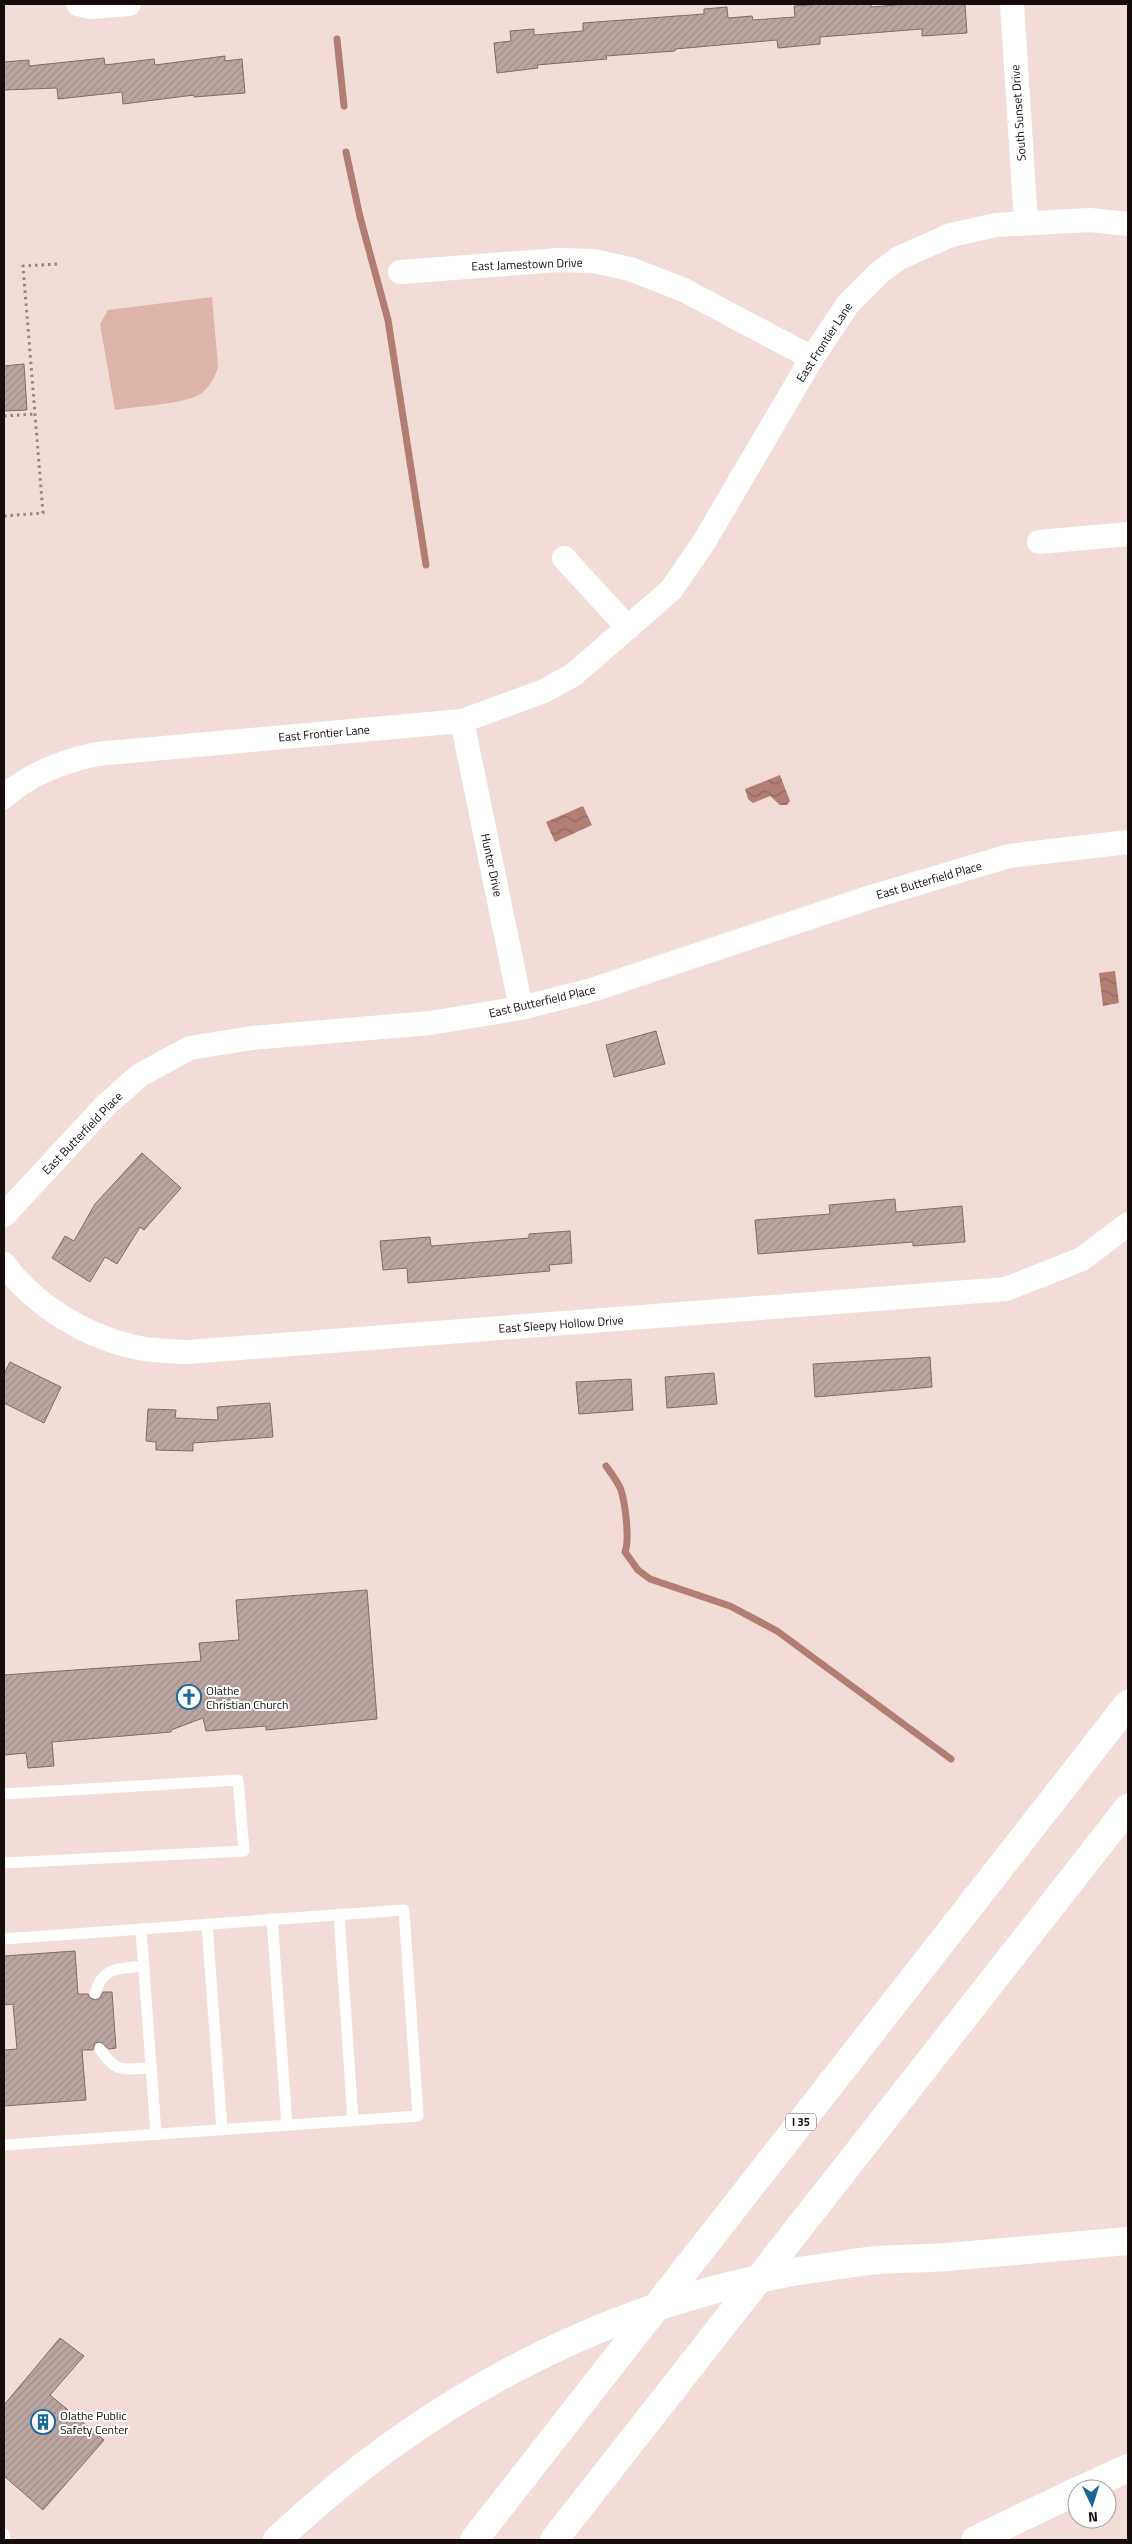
<svg xmlns="http://www.w3.org/2000/svg" width="1132" height="2544" font-family="'Titillium Web',sans-serif">
	<defs>
		<pattern id="water-waves" width="16" height="10" patternUnits="userSpaceOnUse" patternTransform="scale(1.25)"><rect width="16" height="10" fill="#b27e73"/><path d="M0 5q4-4 8 0t8 0" fill="none" stroke="#90665d"/></pattern>
		<pattern id="building-hatch" width="6" height="6" patternUnits="userSpaceOnUse" patternTransform="scale(1.25)"><rect width="6" height="6" fill="#baa5a1"/><path d="M-1 1l2-2M0 6l6-6M5 7l2-2" fill="none" stroke="#9f8d89"/></pattern>
	</defs>
	<rect width="100%" height="100%" fill="#f2dcd7"/>
	<path fill="#ddb4aa" d="M212,297L218,367C214,380 206,394 192,398C170,405 139,406 115,410L100,324L108,310Z"/>
	<g fill="url(#water-waves)">
		<polygon points="780,775 790,801 787,805 780,805 770,796 753,803 748,799 745,789"/>
		<polygon points="583,806 592,825 555,842 546,822"/>
		<polygon points="1115,971 1119,1003 1103,1006 1099,973"/>
	</g>
	<g fill="none" stroke-linecap="round" stroke-linejoin="round">
		<g stroke="#b27e73" stroke-width="7">
			<polyline points="337,39 344,106"/>
			<polyline points="346,152 360,217 388,320 426,565"/>
			<path d="M606,1466C611,1473 618,1482 621,1490C625,1503 630,1539 625,1552L638,1570L650,1579L730,1606L777,1631L951,1759"/>
		</g>
	</g>
	<g fill="url(#building-hatch)" stroke="#7f6c67">
		<polygon points="821,4 871,4 871,7 908,4 965,4 967,33 922,36 922,29 820,37 820,44 778,48 777,40 675,49 675,51 606,56 607,59 537,65 538,68 497,73 494,43 511,41 510,31 534,29 534,35 583,31 583,23 704,14 704,9 727,7 728,18 752,16 753,20 795,17 794,6"/>
		<polygon points="225,56 225,61 242,59 245,93 194,97 194,95 123,104 122,92 58,99 57,88 4,90 4,62 29,60 29,66 104,58 105,65 154,59 155,65"/>
		<polygon points="24,364 27,410 4,411 4,366"/>
		<polygon points="656,1031 665,1064 614,1077 606,1045"/>
		<polygon points="142,1153 181,1188 144,1230 140,1227 117,1264 105,1257 90,1282 52,1258 65,1236 74,1241 95,1204"/>
		<polygon points="895,1199 896,1212 962,1206 965,1242 913,1246 913,1242 758,1254 755,1220 830,1214 829,1205"/>
		<polygon points="570,1231 572,1263 549,1265 550,1271 408,1283 407,1268 383,1270 380,1241 430,1237 431,1246 529,1238 529,1234"/>
		<polygon points="930,1357 932,1387 815,1397 813,1364"/>
		<polygon points="10,1362 61,1387 44,1423 4,1403 4,1374"/>
		<polygon points="714,1373 717,1404 667,1408 665,1377"/>
		<polygon points="631,1379 633,1410 579,1414 576,1382"/>
		<polygon points="270,1403 273,1437 193,1443 193,1451 156,1450 156,1442 146,1441 148,1409 176,1410 175,1418 218,1420 217,1407"/>
		<polygon points="367,1590 377,1719 266,1730 266,1726 206,1731 203,1718 171,1730 171,1732 52,1742 54,1766 28,1768 26,1753 4,1755 4,1675 201,1661 199,1643 239,1640 236,1600"/>
		<polygon points="75,1951 78,1994 88,1994 90,1998 96,2000 100,1998 103,1992 112,1992 116,2048 109,2049 100,2042 95,2043 93,2050 82,2050 86,2100 4,2106 4,2050 17,2049 13,2004 4,2005 4,1956"/>
		<polygon points="60,2338 84,2356 50,2395 104,2440 43,2510 4,2476 4,2405"/>
	</g>
	<g fill="none" stroke-linecap="round" stroke-linejoin="round">
		<g stroke="#948581" stroke-width="3" stroke-dasharray="2.5 4" stroke-linecap="butt">
			<polyline points="4,416 35,414"/>
			<polyline points="4,516 43,513 23,266 59,264"/>
		</g>
		<g stroke="#fff" stroke-width="11">
			<polyline points="4,1794 238,1780 244,1851 4,1863"/>
			<polyline points="339,1914 353,2120"/>
			<polyline points="272,1919 287,2125"/>
			<polyline points="207,1924 222,2130"/>
			<polyline points="141,1929 156,2134"/>
			<polyline points="4,1939 404,1910 418,2116 4,2145"/>
			<path d="M95,1993C103,1966 119,1969 144,1966"/>
			<path d="M100,2049C116,2074 124,2069 151,2068"/>
			<polyline points="4,2534 5,2540"/>
		</g>
		<g stroke="#fff" stroke-width="24">
			<polyline points="78,4 91,7 129,4"/>
			<polyline points="1012,4 1026,222"/>
			<polyline points="400,272 558,260 594,261 630,269 684,290 812,358"/>
			<polyline points="1039,542 1128,534"/>
			<polyline points="564,558 628,628"/>
			<polyline points="462,721 521,1008"/>
			<path d="M4,797C29,774 64,761 97,754L462,721L544,691L573,675L671,590L704,542L812,358L848,304L879,273L899,258L951,235L996,225L1090,220L1128,224"/>
			<polyline points="4,1215 106,1105 140,1075 190,1048 252,1038 430,1023 521,1008 592,990 868,898 1009,856 1128,842"/>
			<path d="M4,1264C34,1305 85,1336 134,1347C151,1351 170,1351 188,1352L1006,1289L1082,1259L1128,1224"/>
		</g>
		<g stroke="#fff" stroke-width="28">
			<polyline points="1082,2489 1128,2468"/>
			<path d="M277,2540C422,2403 601,2305 799,2271C822,2268 845,2264 868,2261C894,2258 921,2259 947,2257C1008,2252 1068,2246 1128,2241"/>
			<polyline points="474,2540 1128,1704"/>
			<polyline points="554,2540 1128,1808"/>
			<polyline points="975,2540 1077,2491"/>
		</g>
	</g>
	<defs>
		<symbol id="church-ring" viewBox="-11 -11 22 22"><circle r="9.5" fill="#fff" stroke="#196699" stroke-width="1.5"/><path d="M-1.2-6h2.4v3.5h3.3v2.4h-3.3V6h-2.4V-.1h-3.3v-2.4h3.3Z" fill="#196699"/></symbol>
		<symbol id="building-ring" viewBox="-11 -11 22 22"><circle r="9.5" fill="#fff" stroke="#196699" stroke-width="1.5"/><path d="M-4-6H4V6H1V3H-1V6H-4ZM-2.5-4.3h1.7v1.8h-1.7ZM.8-4.3h1.7v1.8H.8ZM-2.5-1h1.7V.8h-1.7ZM.8-1h1.7V.8H.8Z" fill="#196699"/></symbol>
	</defs>
	<g fill-rule="evenodd">
		<use href="#church-ring" x="175" y="1683" width="28" height="28"/>
		<use href="#building-ring" x="29" y="2408" width="28" height="28"/>
	</g>
	<g text-anchor="middle" dominant-baseline="central" stroke-width="4" stroke-linejoin="round" paint-order="stroke">
		<rect fill="#fff" stroke="#5a5655" stroke-width="1" x="786" y="2113.5" width="30" height="17" rx="4"/>
		<g font-size="11" font-weight="bold" fill="#140d0c">
			<text x="801" y="2122">I 35</text>
		</g>
		<g font-size="12" fill="#140d0c" stroke="#fff">
			<text transform="translate(1018 113) rotate(-94)">South Sunset Drive</text>
			<text transform="translate(527 264) rotate(-2)">East Jamestown Drive</text>
			<text transform="translate(824 342) rotate(-57)">East Frontier Lane</text>
			<text transform="translate(324 733) rotate(-5)">East Frontier Lane</text>
			<text transform="translate(492 865) rotate(78)">Hunter Drive</text>
			<text transform="translate(929 880) rotate(-16)">East Butterfield Place</text>
			<text transform="translate(542 1001) rotate(-13)">East Butterfield Place</text>
			<text transform="translate(82 1133) rotate(-46)">East Butterfield Place</text>
			<text transform="translate(561 1324) rotate(-4)">East Sleepy Hollow Drive</text>
		</g>
		<g font-size="12" fill="#140d0c" stroke="#fff" text-anchor="start">
			<text x="206" y="1690">Olathe<tspan x="206" dy="14">Christian Church</tspan></text>
			<text x="60" y="2415">Olathe Public<tspan x="60" dy="14">Safety Center</tspan></text>
		</g>
	</g>
	<rect width="1132" height="2544" fill="none" stroke="#140d0c" stroke-width="10"/>
	<g transform="translate(1092 2504) rotate(176)"><circle r="24" fill="#ffffff" stroke="#a19e9e"/>
	<path d="M0-4L9 19L0 12L-9 19Z" fill="#196699"/>
	<text y="-8" font-size="14" font-weight="bold" text-anchor="middle" fill="#140d0c">N</text>
	</g>
</svg>
